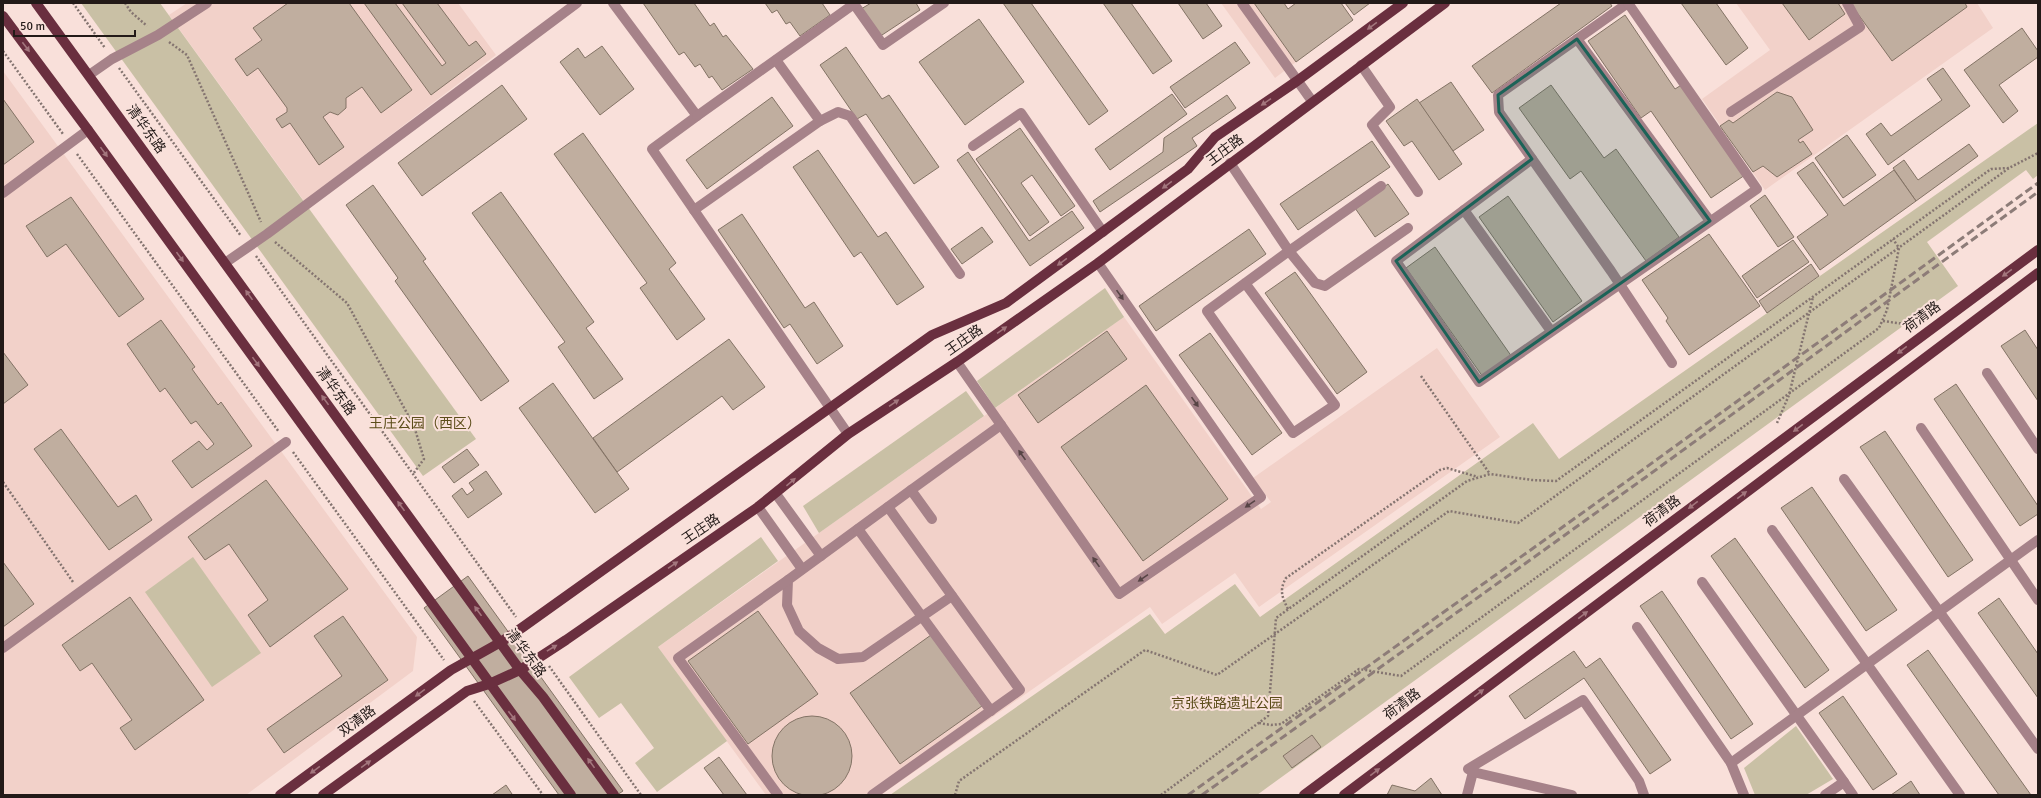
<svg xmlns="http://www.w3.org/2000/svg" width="2041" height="798" font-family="Signika,'Noto Sans SC',sans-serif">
	<rect width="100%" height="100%" fill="#f9e0da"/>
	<g fill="#f2d1c9">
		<polygon points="187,3 458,3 496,55 304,201 169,15"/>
		<polygon points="1221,3 1254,3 1296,62 1275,78"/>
		<polygon points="1736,3 1977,3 1993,28 1765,190 1702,99 1770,50"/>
		<polygon points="3,71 417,637 413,671 246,795 3,795"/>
		<polygon points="1124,317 1261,509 1271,502 1253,478 1437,348 1500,437 1259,607 1235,573 1162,624 1150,607 881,795 766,795 658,647"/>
	</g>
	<g fill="#c9c0a5">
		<polygon points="81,3 160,3 476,439 423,476"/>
		<polygon points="2038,123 2038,175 2033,179 2026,170 1927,242 1958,286 1257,795 890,795 1150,614 1165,634 1235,584 1260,617 1533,423 1559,459"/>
		<polygon points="1105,288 1124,317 995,408 977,381"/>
		<polygon points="966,391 984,416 819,533 803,506"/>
		<polygon points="761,537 778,561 658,647 727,741 657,792 635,763 654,748 621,703 599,718 569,677"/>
		<polygon points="193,557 261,653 212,687 145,592"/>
		<polygon points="1796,726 1833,779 1806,795 1755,795 1744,768"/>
	</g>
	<g fill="#c0ae9f" stroke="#837365">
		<polygon points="288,3 349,3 412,90 381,113 362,87 346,98 346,108 338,115 330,112 323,117 344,147 319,165 290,123 282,128 276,119 287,112 287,108 258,68 247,76 235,59 262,40 253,28"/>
		<polygon points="364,3 395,3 442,66 446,63 402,3 437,3 469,46 476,41 486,54 431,95"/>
		<polygon points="643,3 694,3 710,26 714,23 723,37 726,35 753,69 722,90 712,76 709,78 700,64 695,67 684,52 679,55"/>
		<polygon points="765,3 822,3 830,15 800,36 790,22 786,24 777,10 772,13"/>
		<polygon points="871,3 916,3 920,10 879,37 861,9"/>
		<polygon points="1003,3 1031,3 1108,111 1089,125"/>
		<polygon points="1103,3 1131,3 1172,61 1153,74"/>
		<polygon points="1178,3 1206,3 1222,26 1203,39"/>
		<polygon points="1254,3 1284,3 1288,9 1296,3 1341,3 1353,20 1296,62"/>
		<polygon points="1345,3 1370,3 1354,15"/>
		<polygon points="1561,3 1610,3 1612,6 1492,93 1472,66"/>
		<polygon points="1681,3 1716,3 1748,48 1726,65"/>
		<polygon points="1782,3 1838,3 1845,14 1809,40"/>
		<polygon points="1850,3 1965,3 1967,7 1892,61"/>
		<polygon points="1625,15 1675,89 1683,84 1745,175 1711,198 1651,111 1641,118 1588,41"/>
		<polygon points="979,19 1024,82 965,125 919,62"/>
		<polygon points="2022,28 2038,51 2038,57 1999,85 2018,111 2003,123 1964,70"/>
		<polygon points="1235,42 1250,63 1185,108 1170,87"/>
		<polygon points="602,46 634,89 600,115 560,62 578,48 585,58"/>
		<polygon points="846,47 882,99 889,95 939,167 914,184 866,114 857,119 820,65"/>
		<polygon points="1943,68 1970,106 1888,165 1866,134 1881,123 1891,136 1942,100 1927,79"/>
		<polygon points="1451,82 1484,130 1453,151 1419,103"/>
		<polygon points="502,85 527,119 422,196 398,163"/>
		<polygon points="1551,85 1604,158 1616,149 1679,237 1646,261 1581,171 1570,179 1519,108"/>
		<polygon points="1777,92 1792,97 1813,130 1798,140 1800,143 1803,141 1812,154 1777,177 1763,166 1753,172 1720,126 1729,120 1733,123"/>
		<polygon points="1172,94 1187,114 1110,170 1095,149"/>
		<polygon points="1227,95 1236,108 1192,138 1197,146 1100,212 1093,201 1163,152 1164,138"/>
		<polygon points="772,97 793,126 707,189 686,160"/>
		<polygon points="3,99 34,142 3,165"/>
		<polygon points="1417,99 1462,164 1439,180 1412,141 1404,146 1386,121"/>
		<polygon points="1020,128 1075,206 1061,216 1032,175 1021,183 1049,222 1030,236 976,159"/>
		<polygon points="583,133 676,263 669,269 705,319 677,340 640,288 647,283 554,154"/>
		<polygon points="1847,135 1876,175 1843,198 1815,158"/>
		<polygon points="1372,141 1390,167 1298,230 1280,204"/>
		<polygon points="1969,144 1978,156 1916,201 1893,168 1904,160 1918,180"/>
		<polygon points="818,150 878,237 886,232 924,287 897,305 861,252 854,257 793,167"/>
		<polygon points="968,152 1029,241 1072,211 1084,228 1030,266 957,160"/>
		<polygon points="1813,162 1844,206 1894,170 1916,201 1820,270 1797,237 1828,215 1797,173"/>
		<polygon points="1388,184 1409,214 1375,237 1355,208"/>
		<polygon points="373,185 426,259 423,261 509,381 481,401 395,281 398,278 346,205"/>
		<polygon points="501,192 594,322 586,328 623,379 594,399 558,347 565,342 472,213"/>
		<polygon points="1765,195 1794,237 1778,247 1750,206"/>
		<polygon points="1508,196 1582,301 1553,322 1479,217"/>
		<polygon points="71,197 144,299 119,317 66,244 47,257 26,226"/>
		<polygon points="742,214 805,308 814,302 843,346 817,364 790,324 784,328 718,230"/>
		<polygon points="982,227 993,242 962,264 951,249"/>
		<polygon points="1249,229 1266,254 1156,331 1139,306"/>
		<polygon points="1709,234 1760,306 1689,355 1666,321 1668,318 1642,280"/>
		<polygon points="1793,240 1809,262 1757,298 1742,276"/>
		<polygon points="1435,247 1512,357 1483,377 1406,268"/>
		<polygon points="1811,264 1819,276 1767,313 1759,301"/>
		<polygon points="1295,272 1367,372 1337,394 1265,293"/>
		<polygon points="161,320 195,367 192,369 218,405 221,402 252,446 192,488 172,461 199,441 207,450 214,444 196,421 191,424 165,388 160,392 127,344"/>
		<polygon points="2025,330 2038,350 2038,401 2001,346"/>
		<polygon points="1107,331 1127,359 1038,423 1018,395"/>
		<polygon points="1210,333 1282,433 1252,455 1179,355"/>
		<polygon points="729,339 765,387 733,410 722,396 617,472 593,438"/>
		<polygon points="3,352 28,385 3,404"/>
		<polygon points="553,383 629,489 595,513 519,408"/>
		<polygon points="1956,384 2038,506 2038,514 2020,526 1934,399"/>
		<polygon points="1146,385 1228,499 1143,561 1061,447"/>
		<polygon points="61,429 118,507 136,495 152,520 109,550 34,449"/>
		<polygon points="1885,431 1973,560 1948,577 1860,447"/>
		<polygon points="467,449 479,465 454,483 442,467"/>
		<polygon points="486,471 502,494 468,518 452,496 462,488 467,495 474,490 469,483"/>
		<polygon points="266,480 348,589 270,647 248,615 268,600 229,544 205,560 188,537"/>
		<polygon points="1812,487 1897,610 1866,631 1781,508"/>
		<polygon points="1735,538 1829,670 1805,688 1711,556"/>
		<polygon points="3,562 34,604 3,627"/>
		<polygon points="468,576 623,791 617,795 559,795 424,608"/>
		<polygon points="1662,591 1753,724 1731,739 1640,606"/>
		<polygon points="130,597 204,700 135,750 120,728 132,720 92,663 80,671 62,645"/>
		<polygon points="1999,598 2038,654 2038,698 1978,613"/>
		<polygon points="758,611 818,694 748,744 688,661"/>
		<polygon points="343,616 388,680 284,753 267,729 342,676 314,636"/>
		<polygon points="931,635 982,706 900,764 850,693"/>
		<polygon points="1928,650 2031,795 1999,795 1907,665"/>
		<polygon points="1574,651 1586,668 1600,658 1671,760 1650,774 1584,678 1525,719 1509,696"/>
		<polygon points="1843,696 1897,774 1873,790 1819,713"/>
		<circle cx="812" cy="756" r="40"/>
		<polygon points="1312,735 1321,747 1292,768 1283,756"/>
		<polygon points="719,757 747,795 724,795 704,768"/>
		<polygon points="1431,778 1442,795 1387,795 1392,785 1415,791"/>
		<polygon points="1911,781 1920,795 1891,795"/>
		<polygon points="506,785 512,794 510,795 492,795"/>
	</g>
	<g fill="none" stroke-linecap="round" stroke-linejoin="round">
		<g stroke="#847470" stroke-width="2.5" stroke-dasharray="2 2" stroke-linecap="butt">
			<polyline points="73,3 105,48"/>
			<polyline points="125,3 131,12 147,26"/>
			<polyline points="169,42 187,55 261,222"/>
			<polyline points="3,51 63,134"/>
			<polyline points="119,68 241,236"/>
			<polyline points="77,154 279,432"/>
			<polyline points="275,242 347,303 414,426 424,459 413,474"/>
			<polyline points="256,256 516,617"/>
			<polyline points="1883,321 1911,325"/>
			<polyline points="1421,376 1490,474"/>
			<polyline points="1777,423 1789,395 1813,297"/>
			<polyline points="293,452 444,660"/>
			<polyline points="3,482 73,582"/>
			<path d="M1288,609C1282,597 1279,590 1286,578L1440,470L1447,468L1478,477"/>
			<polyline points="549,666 641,795"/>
			<polyline points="474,701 543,795"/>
			<polyline points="1259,723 1271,725 1281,724 1359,669 1401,676 1879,328 1887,310 1899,248 1893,239"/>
			<polyline points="955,795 959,781 1145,650 1217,675 1449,511 1518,523 2009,168 2038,153"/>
			<polyline points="1161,795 1268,716 1276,618 1467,481 1490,474 1532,480 1556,481 1991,169 2009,168"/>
		</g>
		<g stroke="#a68289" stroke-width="10">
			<polyline points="613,3 697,116 652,149 848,434"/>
			<polyline points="1242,3 1312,101"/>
			<polyline points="1628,3 1498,95 1499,112 1611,271 1672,363"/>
			<polyline points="854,4 883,45 944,3"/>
			<polyline points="1577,39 1710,221"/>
			<polyline points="1361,65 1390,107 1372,125 1418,192"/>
			<polyline points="89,75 112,59 158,35 207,3"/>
			<polyline points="1731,112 1860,27 1847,3"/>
			<polyline points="697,116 854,4 853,3"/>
			<polyline points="820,121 838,112 850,116 960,274"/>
			<polyline points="973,146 1021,113 1103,232"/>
			<polyline points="1532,159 1396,261 1479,382 1757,189 1628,3"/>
			<polyline points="1230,163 1289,251 1207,311 1293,433 1335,405 1245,283"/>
			<polyline points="1381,186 1289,251 1315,283 1325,286 1408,228"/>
			<polyline points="3,193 88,130"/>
			<polyline points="694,210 820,121 776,60"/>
			<polyline points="1464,210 1551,331"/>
			<polyline points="225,263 267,234 577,3"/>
			<polyline points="957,362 1119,594 1261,497 1098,263"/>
			<polyline points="1987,373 2038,449"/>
			<polyline points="1921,428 2038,600"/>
			<polyline points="1844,479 2038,749"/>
			<polyline points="911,490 1001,425"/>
			<polyline points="776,494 821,556"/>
			<polyline points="758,507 802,569"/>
			<polyline points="932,519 911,490 788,580 787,605 799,631 818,648 838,659 863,657 952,596"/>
			<polyline points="858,529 991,711"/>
			<polyline points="1772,530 1960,795"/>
			<polyline points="1702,582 1844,782"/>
			<polyline points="1637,627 1731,763"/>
			<polyline points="3,648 286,442"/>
			<polyline points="778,795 678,658 788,580"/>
			<polyline points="872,795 1020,690 888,507"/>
			<polyline points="1467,795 1473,772"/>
			<polyline points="1572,795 1473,772 1468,769 1583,700 1639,781 1644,795"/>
			<polyline points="1744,795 1731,763 2038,540"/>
			<polyline points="1825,795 1844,782 1853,795"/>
		</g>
		<g stroke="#6a2f3f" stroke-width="10">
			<polyline points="36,3 520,670 543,697 614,795"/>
			<polyline points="3,16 88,130 571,795"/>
			<polyline points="280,795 451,670 501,642 523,627 932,335 1006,303 1188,169 1215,137 1297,81 1403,3"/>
			<polyline points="323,795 467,691 489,684 520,670 566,640 758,507 848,434 957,362 1098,263 1445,3"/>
			<polyline points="1304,795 2038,250"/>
			<polyline points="1344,795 2038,273"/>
		</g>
		<g stroke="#8d7c78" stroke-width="3" stroke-dasharray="8 4" stroke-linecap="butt">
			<polyline points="1188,795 1641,471 2038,183"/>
			<polyline points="1202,795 1646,477 2038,192"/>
		</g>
	</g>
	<defs><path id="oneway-solid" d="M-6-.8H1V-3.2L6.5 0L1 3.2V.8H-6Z"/></defs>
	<g fill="#a3767d">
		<use href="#oneway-solid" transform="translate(1372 26) rotate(144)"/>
		<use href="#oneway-solid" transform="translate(26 47) rotate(53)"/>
		<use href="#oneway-solid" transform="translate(1266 102) rotate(146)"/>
		<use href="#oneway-solid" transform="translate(104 152) rotate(54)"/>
		<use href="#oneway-solid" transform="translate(1167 185) rotate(144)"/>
		<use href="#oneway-solid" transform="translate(180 257) rotate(54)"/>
		<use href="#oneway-solid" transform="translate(1062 262) rotate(144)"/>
		<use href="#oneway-solid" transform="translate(2007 273) rotate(144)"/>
		<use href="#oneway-solid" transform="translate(249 295) rotate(-126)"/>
		<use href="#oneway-solid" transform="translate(1002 330) rotate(-35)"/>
		<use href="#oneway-solid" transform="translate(1902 350) rotate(143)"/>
		<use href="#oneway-solid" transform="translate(256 362) rotate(54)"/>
		<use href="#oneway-solid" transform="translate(325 400) rotate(-126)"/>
		<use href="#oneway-solid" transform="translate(894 403) rotate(-34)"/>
		<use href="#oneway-solid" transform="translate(1798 428) rotate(143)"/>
		<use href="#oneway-solid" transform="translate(791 482) rotate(-40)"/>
		<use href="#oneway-solid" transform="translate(1742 495) rotate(-37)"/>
		<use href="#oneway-solid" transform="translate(1693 505) rotate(143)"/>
		<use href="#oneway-solid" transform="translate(401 506) rotate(-126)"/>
		<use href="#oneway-solid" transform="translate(673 565) rotate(-34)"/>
		<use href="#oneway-solid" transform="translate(478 611) rotate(-126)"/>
		<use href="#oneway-solid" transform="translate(1583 615) rotate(-37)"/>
		<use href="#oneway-solid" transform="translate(552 648) rotate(-31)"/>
		<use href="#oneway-solid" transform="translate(420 693) rotate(144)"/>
		<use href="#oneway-solid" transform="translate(1479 693) rotate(-37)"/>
		<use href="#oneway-solid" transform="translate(512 716) rotate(53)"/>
		<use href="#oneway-solid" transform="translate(591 763) rotate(-126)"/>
		<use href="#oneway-solid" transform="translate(366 764) rotate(-36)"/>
		<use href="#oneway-solid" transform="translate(315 770) rotate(144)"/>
		<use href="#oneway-solid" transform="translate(1375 772) rotate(-37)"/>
	</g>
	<g fill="#574445">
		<use href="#oneway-solid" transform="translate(1120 295) rotate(55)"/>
		<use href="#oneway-solid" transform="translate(1195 402) rotate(55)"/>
		<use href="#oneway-solid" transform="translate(1022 455) rotate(-125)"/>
		<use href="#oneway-solid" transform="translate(1250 504) rotate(146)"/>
		<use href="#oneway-solid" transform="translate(1096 562) rotate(-125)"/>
		<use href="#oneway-solid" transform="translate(1143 578) rotate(146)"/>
	</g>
	<path fill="#1c6358" fill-opacity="0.2" stroke="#1c6358" stroke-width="3" stroke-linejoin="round" d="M1577,39L1710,221L1479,382L1396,261L1532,159L1499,112L1498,95Z"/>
	<g text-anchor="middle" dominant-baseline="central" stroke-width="4" stroke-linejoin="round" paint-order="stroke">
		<g font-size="14" fill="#231a18" stroke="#f9e0da">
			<text transform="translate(146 129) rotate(54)">清华东路</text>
			<text transform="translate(1225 150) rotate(-37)">王庄路</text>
			<text transform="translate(1922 317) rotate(-37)">荷清路</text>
			<text transform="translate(964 340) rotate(-35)">王庄路</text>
			<text transform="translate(336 391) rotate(54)">清华东路</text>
			<text transform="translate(1662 511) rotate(-37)">荷清路</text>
			<text transform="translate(701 529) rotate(-34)">王庄路</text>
			<text transform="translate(526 653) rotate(53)">清华东路</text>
			<text transform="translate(1402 704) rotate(-37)">荷清路</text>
			<text transform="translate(357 721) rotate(-36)">双清路</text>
		</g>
		<g font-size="14" fill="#5c4d1a" stroke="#f9e0da">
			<text x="425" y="423">王庄公园（西区）</text>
			<text x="1227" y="703">京张铁路遗址公园</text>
		</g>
	</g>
	<rect width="2041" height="798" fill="none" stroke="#231a18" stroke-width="8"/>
	<path d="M14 30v6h121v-6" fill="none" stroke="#231a18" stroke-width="2"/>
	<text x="20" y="30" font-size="12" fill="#231a18" stroke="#f9e0da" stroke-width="3" paint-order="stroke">50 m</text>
</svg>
